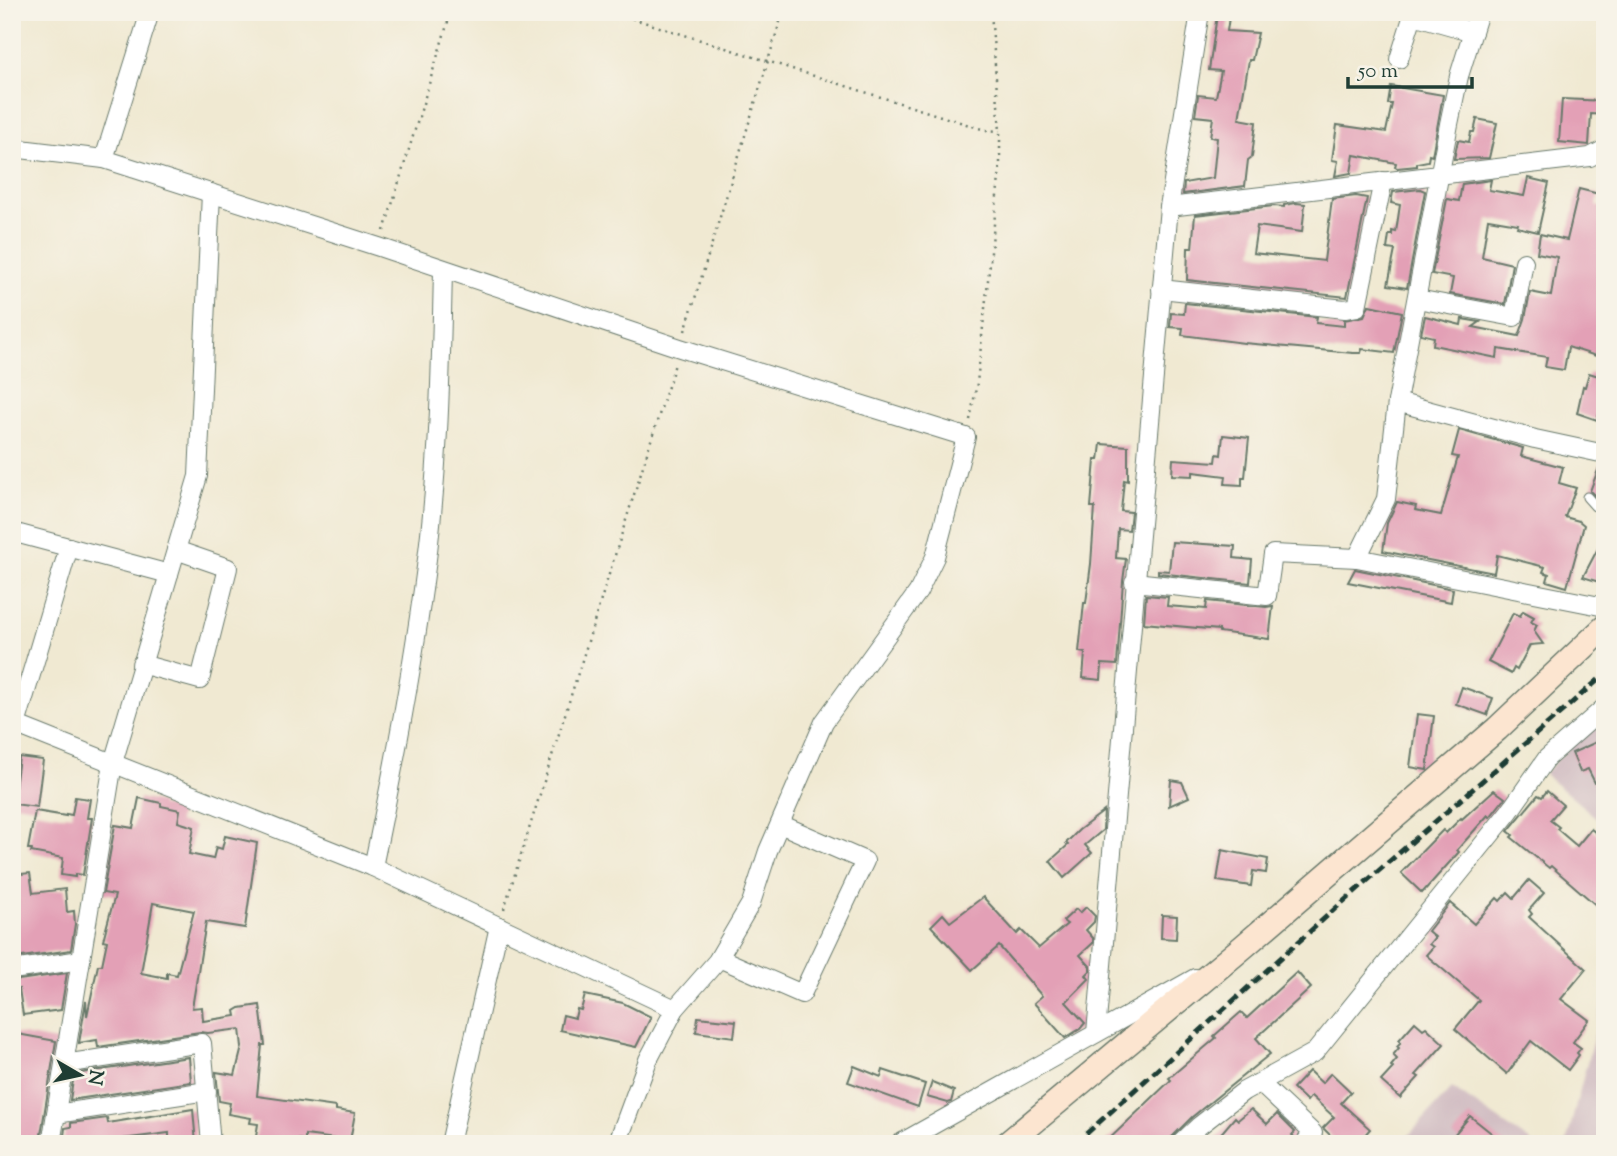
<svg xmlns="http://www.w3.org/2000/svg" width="1617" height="1156" font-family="'Sorts Mill Goudy',serif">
	<rect width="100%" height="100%" fill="#f7f3e8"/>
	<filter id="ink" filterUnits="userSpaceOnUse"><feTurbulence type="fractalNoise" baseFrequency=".0143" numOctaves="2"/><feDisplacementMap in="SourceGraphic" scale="14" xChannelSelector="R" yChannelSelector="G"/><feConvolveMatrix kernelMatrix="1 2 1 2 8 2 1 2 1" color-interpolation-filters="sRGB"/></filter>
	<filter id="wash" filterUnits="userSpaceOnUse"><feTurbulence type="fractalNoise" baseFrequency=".00686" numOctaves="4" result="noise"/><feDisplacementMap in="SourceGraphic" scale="28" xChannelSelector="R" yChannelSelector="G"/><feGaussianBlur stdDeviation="1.57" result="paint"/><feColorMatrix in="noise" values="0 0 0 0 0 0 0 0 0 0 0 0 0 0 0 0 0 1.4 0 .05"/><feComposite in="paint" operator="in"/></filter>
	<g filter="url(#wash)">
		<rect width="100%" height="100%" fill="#f0e9d2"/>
		<g fill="#d2bec3">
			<polygon points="1605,715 1605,825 1544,774 1577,739"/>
			<polygon points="1605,993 1605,1144 1566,1144"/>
			<polygon points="1452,1088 1534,1144 1401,1144"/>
		</g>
		<g id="blocks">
			<g fill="#e3a0b6" fill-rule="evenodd">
				<polygon points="1217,15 1229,17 1227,31 1258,33 1252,60 1249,60 1239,119 1256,122 1252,157 1248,160 1245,186 1183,194 1184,183 1213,178 1217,138 1210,137 1213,118 1195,116 1198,95 1216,97 1221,71 1209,70"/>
				<polygon points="1391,86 1443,95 1432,156 1429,155 1428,161 1417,163 1417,166 1397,168 1395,167 1396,163 1354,155 1351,173 1335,176 1338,161 1332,160 1337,125 1386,132 1392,104 1388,104"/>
				<polygon points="1562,99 1605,101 1605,115 1591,114 1589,145 1559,142"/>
				<polygon points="1477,119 1497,123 1489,158 1454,159 1458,140 1469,142 1471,132 1474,132"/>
				<polygon points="1528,178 1549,183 1538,232 1517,227 1518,224 1488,219 1482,257 1512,264 1505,304 1450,294 1453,278 1432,274 1447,199 1459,201 1462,184 1491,180 1489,190 1524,196"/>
				<polygon points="1420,189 1425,191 1407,288 1388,285 1395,250 1387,249 1389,235 1392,235 1392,231 1396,232 1400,205 1391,203 1393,192"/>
				<polygon points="1579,189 1599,194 1597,206 1605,207 1605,337 1602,345 1599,344 1596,356 1568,347 1564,370 1545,367 1547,357 1498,349 1497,358 1433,345 1434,337 1421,334 1425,316 1461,325 1462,319 1480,322 1473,327 1519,336 1525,319 1530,292 1551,296 1557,257 1537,253 1540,234 1567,240"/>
				<polygon points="1356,196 1367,198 1347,297 1187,280 1188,248 1192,248 1195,215 1274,206 1284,207 1284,205 1296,203 1305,204 1302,232 1257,226 1253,253 1324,261 1332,199"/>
				<polygon points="1185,303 1317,317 1316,323 1344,326 1344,320 1364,316 1369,305 1402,312 1394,353 1362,349 1361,353 1353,353 1244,343 1182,335 1183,328 1170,327 1171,313 1184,314"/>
				<polygon points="1589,373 1605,378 1605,394 1597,420 1577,413 1583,386 1585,387"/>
				<polygon points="1459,430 1523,448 1521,456 1563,467 1559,483 1576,488 1565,517 1579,521 1584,525 1567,587 1547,581 1549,574 1543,572 1545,567 1497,555 1494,573 1383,551 1387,523 1397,502 1416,506 1415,510 1441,515 1458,457 1452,456"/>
				<polygon points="1223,435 1249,438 1245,477 1242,477 1242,485 1225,484 1226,476 1193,472 1193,476 1172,475 1173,459 1216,462 1217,454 1221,455"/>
				<polygon points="1101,444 1128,446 1128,481 1124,480 1121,511 1131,512 1129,530 1118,529 1116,558 1126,559 1123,581 1117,665 1102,664 1101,680 1083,678 1085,653 1079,652 1084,603 1086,603 1091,564 1095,507 1091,507 1095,460 1099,460"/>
				<polygon points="1600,465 1605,465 1605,502 1599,500 1590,491"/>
				<polygon points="1605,535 1605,559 1599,582 1583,577"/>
				<polygon points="1172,542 1235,546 1234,558 1252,560 1250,583 1158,573 1158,570 1169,571"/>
				<polygon points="1355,569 1453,589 1451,602 1348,582"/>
				<polygon points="1146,595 1168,597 1167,606 1206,609 1207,601 1266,607 1273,606 1269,639 1219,632 1219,630 1144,623"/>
				<polygon points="1523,611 1534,617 1531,622 1537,625 1534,631 1543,644 1530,645 1517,670 1514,668 1511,674 1488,662 1513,613 1520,616"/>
				<polygon points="1462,687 1493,698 1487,715 1456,704"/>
				<polygon points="1417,714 1434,716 1427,770 1410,767"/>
				<polygon points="1605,738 1605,778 1595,783 1588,769 1580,772 1572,753"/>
				<polygon points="19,757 43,760 37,807 13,804"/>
				<polygon points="1171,780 1182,782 1189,797 1169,806"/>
				<polygon points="1494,790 1505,798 1490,817 1488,815 1457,850 1459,852 1422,893 1401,873 1443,830 1446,833 1461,818 1462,819"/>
				<polygon points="1547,791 1563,805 1550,820 1559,827 1557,829 1577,846 1591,829 1605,840 1605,913 1551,866 1549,868 1511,837 1513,835 1508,831 1538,795 1542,797"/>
				<polygon points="75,797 90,799 87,818 92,818 83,875 75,874 75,877 61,875 63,858 31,852 32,849 28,849 35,811 66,816 66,814 72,815"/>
				<path d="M139,798L161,803V806L180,810L178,822L194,827L189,854L213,859L216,847L222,849L225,836L257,843L245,928L206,922L192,1008L202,1007L203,1021L236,1016L235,1011L240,1008L260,1005L265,1045H262L257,1096L336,1107V1110L355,1113L350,1141L305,1135V1140L290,1139L289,1144L255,1143L258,1124L250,1123L251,1118L228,1114L230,1103L219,1101L216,1072L235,1075L242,1047L240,1029L208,1033L200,1032L98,1047L97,1040L79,1043L86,1001L87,1016L98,965H102L107,941L103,940L115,895L103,893L115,825L133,828ZM153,903L194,911L177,975L167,973V978L141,973Z"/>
				<polygon points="1104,811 1103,830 1085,845 1092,853 1064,878 1050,861 1068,845 1066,843 1079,830"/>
				<polygon points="1222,850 1268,859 1266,873 1253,871 1251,886 1217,881"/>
				<polygon points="30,873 33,893 65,889 67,912 74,911 75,924 71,950 15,958 12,937 12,875"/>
				<polygon points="1529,880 1544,893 1529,910 1532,914 1529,917 1586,969 1561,999 1589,1020 1573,1042 1581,1048 1577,1053 1579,1055 1568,1070 1531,1041 1507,1074 1455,1029 1479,1000 1426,955 1433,947 1429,944 1435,937 1428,931 1450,903 1474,924 1497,898 1500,901 1508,892 1514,898"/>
				<polygon points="983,897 1017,934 1021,930 1039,948 1067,924 1063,921 1076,909 1080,913 1086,907 1095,916 1094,922 1086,930 1093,938 1093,943 1080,955 1090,966 1090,971 1086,975 1089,979 1066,1002 1085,1023 1080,1029 1065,1038 1034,1003 1042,996 999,946 972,970 931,926 943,914 950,922"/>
				<polygon points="1162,915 1177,916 1176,939 1161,938"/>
				<polygon points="1297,972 1311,988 1256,1038 1270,1054 1192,1117 1165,1144 1104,1144 1171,1080 1169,1078 1216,1038 1214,1036 1241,1012 1247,1018"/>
				<polygon points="67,973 61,1010 23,1015 19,989 12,990 12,981"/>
				<polygon points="585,995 623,1003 651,1017 636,1047 560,1030 563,1015 575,1018 577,1009 581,1010"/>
				<polygon points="698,1017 736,1021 734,1037 696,1032"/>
				<polygon points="1415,1022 1423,1029 1426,1027 1444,1044 1416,1075 1419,1077 1400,1098 1381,1081 1393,1068 1391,1066 1397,1059 1393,1055 1399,1048 1397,1046 1401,1042 1399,1040"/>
				<polygon points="12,1033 56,1041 40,1141 12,1136"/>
				<polygon points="189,1057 191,1082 70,1100 74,1074"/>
				<polygon points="854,1066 881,1077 883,1070 925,1084 918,1107 848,1082"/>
				<polygon points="1309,1071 1322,1083 1331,1073 1351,1092 1341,1103 1370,1129 1357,1144 1339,1144 1323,1128 1334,1117 1311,1096 1307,1101 1293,1088"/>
				<polygon points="932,1082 954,1091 951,1102 948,1103 927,1097"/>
				<polygon points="193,1109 196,1144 169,1144 169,1133 84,1144 63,1144 65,1128 71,1127 71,1123 107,1118 108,1123"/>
				<polygon points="1251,1109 1267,1124 1277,1114 1295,1132 1292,1135 1295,1138 1293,1144 1212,1144 1235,1117 1238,1120"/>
				<polygon points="1470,1116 1505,1144 1463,1144 1453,1136"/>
			</g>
		</g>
	</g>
	<g filter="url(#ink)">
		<use href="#blocks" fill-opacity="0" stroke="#68796b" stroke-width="2"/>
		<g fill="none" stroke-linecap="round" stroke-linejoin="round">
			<defs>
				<polyline id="lane" points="1587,497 1595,506 1605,509"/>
				<g id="street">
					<polyline points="1399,59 1413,15 1473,32"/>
					<polyline points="12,148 104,159 379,247 680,348 966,437 935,557 918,592 824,722 768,851 751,903 717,961 675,1009 648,1060 617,1144"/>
					<polyline points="104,159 150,12"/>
					<polyline points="1169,207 1590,157 1605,149"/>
					<polyline points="1161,289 1345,309 1357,307 1383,181"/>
					<polyline points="1417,299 1514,317 1524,262"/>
					<polyline points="1397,402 1535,439 1605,454"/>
					<polyline points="12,532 169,574"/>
					<polyline points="1357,558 1386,499 1397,402 1449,124 1459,76 1479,12"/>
					<polyline points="1134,582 1267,596 1273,554 1357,558 1605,607"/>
					<polyline points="141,664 200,680 228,568 176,550"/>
					<polyline points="12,723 373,867 675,1009"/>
					<polyline points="16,725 69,547"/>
					<path d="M373,867C394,768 413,668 426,567C439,469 441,369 443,269"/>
					<polyline points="719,958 802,994 865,861 780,824"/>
					<polyline points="12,970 81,960"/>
					<polyline points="1096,1033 1169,207 1200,12"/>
					<polyline points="64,1064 202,1043 211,1144"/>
					<polyline points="1260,1083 1313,1133 1304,1144"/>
					<polyline points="56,1114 207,1091"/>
					<polyline points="51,1144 113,763 198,476 211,193"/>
					<polyline points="450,1144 499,926"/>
					<polyline points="899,1144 1195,978"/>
					<polyline points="1180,1144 1199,1126 1244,1091 1315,1052 1509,812 1547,758 1605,707"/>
				</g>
				<polyline id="secondary" points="1007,1144 1243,947 1497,729 1605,627"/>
			</defs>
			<use href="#lane" stroke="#68796b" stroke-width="11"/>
			<use href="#street" stroke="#68796b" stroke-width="20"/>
			<use href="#secondary" stroke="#68796b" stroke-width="27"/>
			<g stroke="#68796b" stroke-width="2.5" stroke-dasharray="2 5" stroke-linecap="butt">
				<polyline points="612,12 985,130 1000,131"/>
				<polyline points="384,231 451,12"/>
				<polyline points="685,331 783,12"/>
				<polyline points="970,420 977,383 1000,168 1000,131 991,12"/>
				<polyline points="504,909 675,364"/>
			</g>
			<use href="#lane" stroke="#fff" stroke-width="9"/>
			<use href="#street" stroke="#fff" stroke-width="18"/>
			<use href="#secondary" stroke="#fce5d0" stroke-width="24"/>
			<polyline stroke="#1f3d34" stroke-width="5" stroke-dasharray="10 5" stroke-linecap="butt" points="1075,1144 1337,907 1605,674"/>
		</g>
	</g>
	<rect width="1617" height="1156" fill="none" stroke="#f7f3e8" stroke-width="42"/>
	<g transform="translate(80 1075) rotate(99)" stroke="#f7f3e8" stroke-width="5" paint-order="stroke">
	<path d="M0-5L12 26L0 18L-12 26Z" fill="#1f3d34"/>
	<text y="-10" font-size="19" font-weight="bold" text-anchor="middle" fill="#1f3d34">N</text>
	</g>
	<path d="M1348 77v10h124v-10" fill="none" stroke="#1f3d34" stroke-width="3.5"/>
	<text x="1358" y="77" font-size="21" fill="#1f3d34" stroke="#f7f3e8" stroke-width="5" paint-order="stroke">50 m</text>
</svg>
